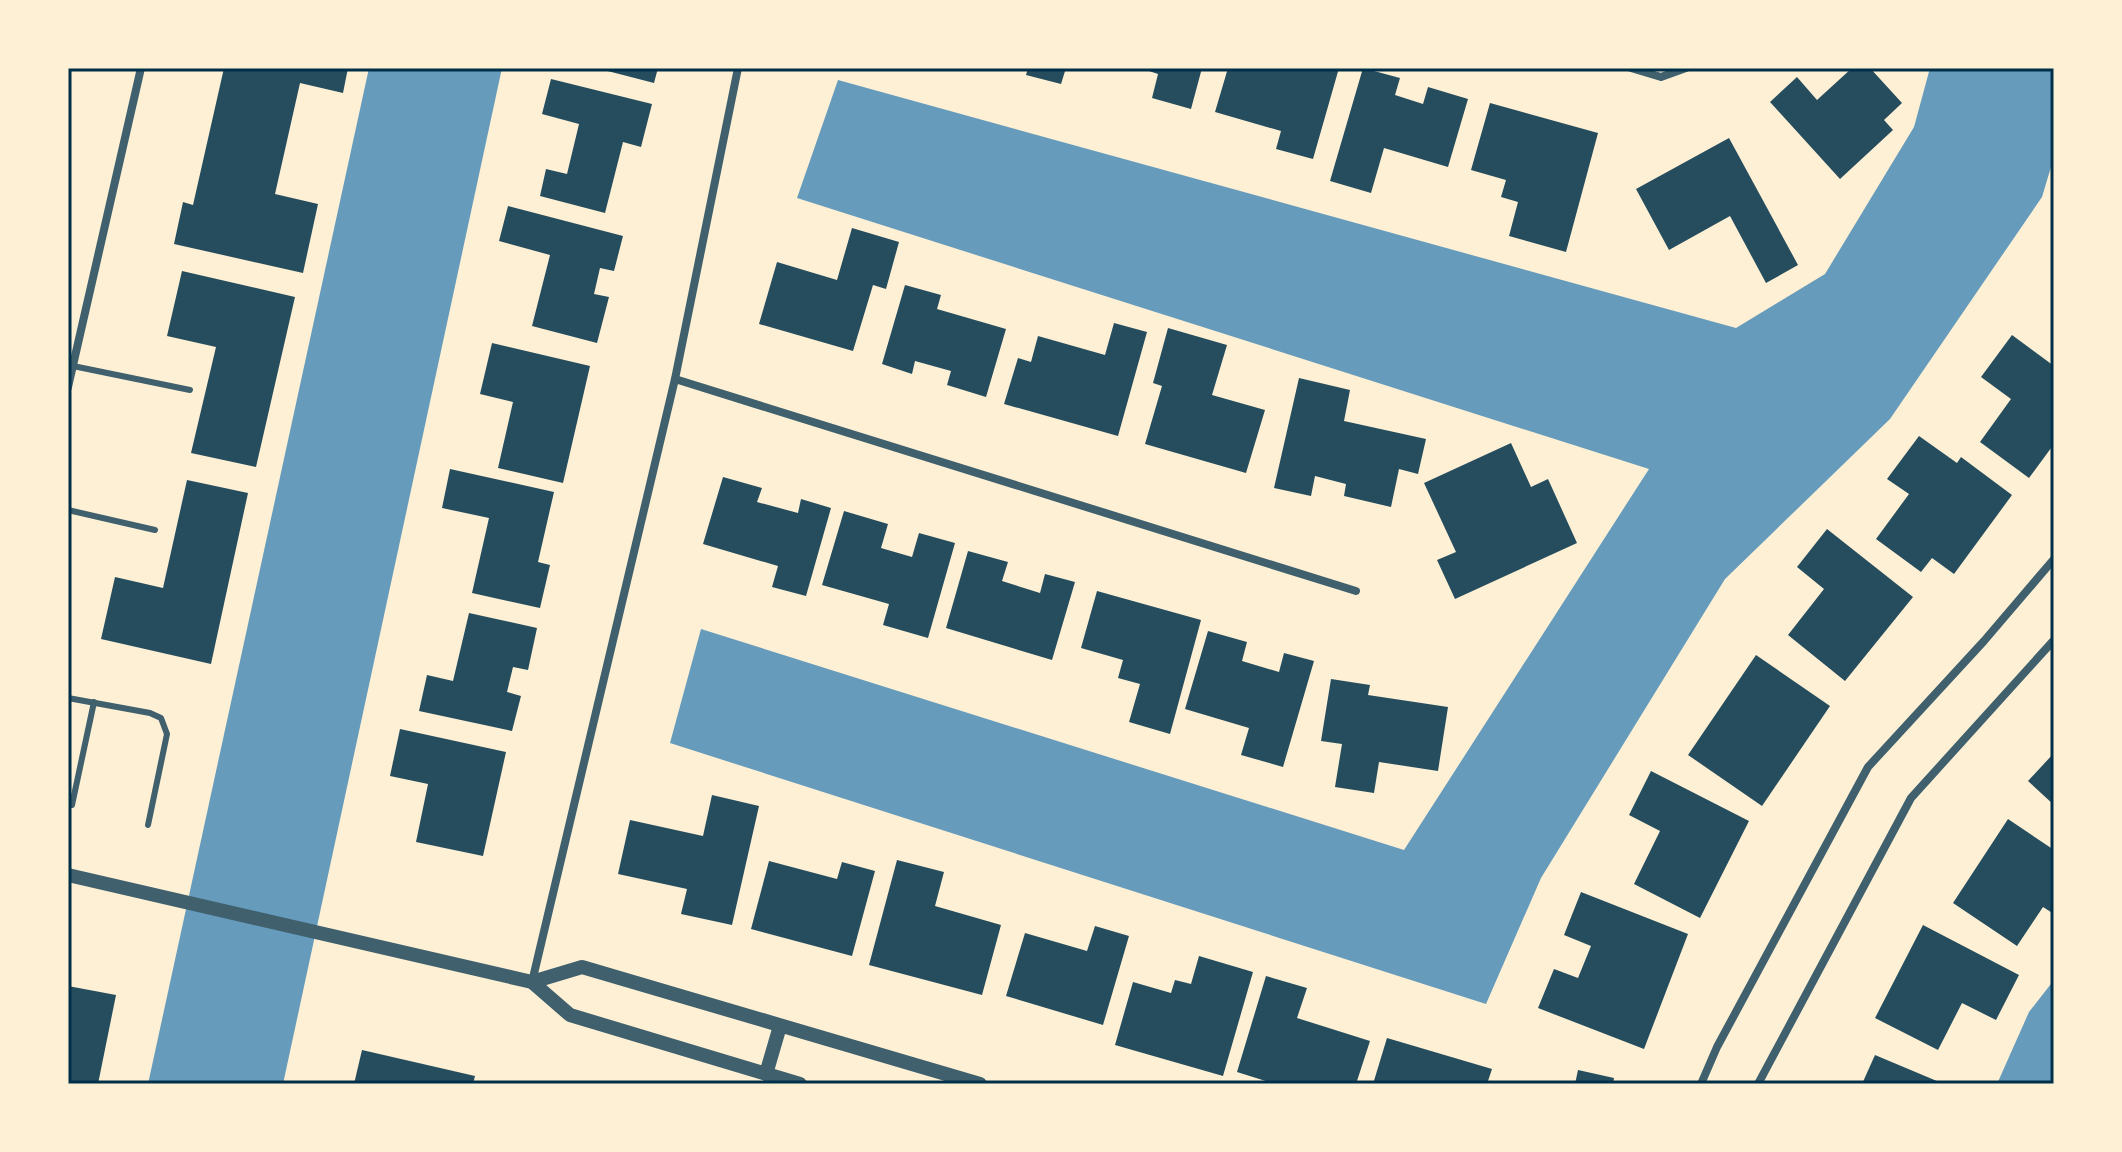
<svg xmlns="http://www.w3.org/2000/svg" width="2122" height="1152" font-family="'Nunito Sans',sans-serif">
	<rect width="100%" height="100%" fill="#fdf0d5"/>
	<g fill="#669bbc">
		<polygon points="369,68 502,68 283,1084 148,1084"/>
		<polygon points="1930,68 2054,68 2054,157 2042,197 1890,419 1725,579 1541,878 1486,1004 670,743 701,629 1404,850 1649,469 797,198 838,80 1736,328 1825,274 1914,127"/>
		<polygon points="2054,980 2054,1084 1997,1084 2029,1012"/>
	</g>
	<g fill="#264d5e">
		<polygon points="224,68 348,68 343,93 300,83 275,194 318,204 303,273 174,244 183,202 193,205"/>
		<polygon points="596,68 658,68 654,83"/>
		<polygon points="1028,68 1066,68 1061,84 1026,75"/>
		<polygon points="1140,68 1202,68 1191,109 1152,98 1158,74"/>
		<polygon points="1228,68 1308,70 1339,68 1313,159 1276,149 1281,131 1215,112"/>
		<polygon points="1363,68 1400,78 1395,95 1423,104 1428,87 1468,99 1448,167 1384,148 1371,193 1330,181"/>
		<polygon points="1852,68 1870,68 1902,103 1884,120 1893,130 1840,179 1770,102 1797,77 1817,100"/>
		<polygon points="551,79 652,104 641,147 623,142 605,213 540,196 546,169 567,174 579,124 542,114"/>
		<polygon points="1490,103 1598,133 1566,252 1509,236 1518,202 1501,197 1506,180 1471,170"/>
		<polygon points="1729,138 1798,265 1766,283 1730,216 1669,250 1636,189"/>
		<polygon points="508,206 623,236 614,271 600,268 594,294 609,297 597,343 532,326 550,255 499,241"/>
		<polygon points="852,228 899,242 886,289 873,285 853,351 759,324 777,262 837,280"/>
		<polygon points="182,271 295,297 256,467 191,453 216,347 167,336"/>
		<polygon points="905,285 941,295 937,309 1006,329 986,397 947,385 951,371 915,361 912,374 882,364"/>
		<polygon points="1114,323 1147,332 1118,436 1004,404 1018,358 1031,362 1038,336 1105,355"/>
		<polygon points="1168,328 1227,345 1212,395 1265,410 1246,473 1145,444 1162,386 1153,383"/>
		<polygon points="2012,335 2054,366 2054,444 2029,478 1980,442 2011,399 1981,377"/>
		<polygon points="492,343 590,366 563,483 498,468 513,402 480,394"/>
		<polygon points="1299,378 1350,390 1344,421 1426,439 1418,474 1399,469 1391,507 1344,496 1346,484 1315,476 1311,496 1274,488"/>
		<polygon points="1919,436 1957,463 1961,457 2012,495 1954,574 1932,558 1921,572 1876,539 1909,494 1887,479"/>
		<polygon points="1511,443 1531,487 1548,479 1577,543 1455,599 1437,560 1456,552 1424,483"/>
		<polygon points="450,469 554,492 538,562 550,565 540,608 472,593 489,518 442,508"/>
		<polygon points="723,477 762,488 757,502 798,513 801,499 831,508 806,596 772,587 778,566 703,544"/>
		<polygon points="187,480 248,493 211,664 101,639 115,577 163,588"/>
		<polygon points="844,511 888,524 881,548 912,557 919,533 955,543 928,638 883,625 889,604 822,585"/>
		<polygon points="1827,529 1913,597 1845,681 1788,635 1824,589 1797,567"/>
		<polygon points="968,551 1008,562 1002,581 1040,593 1045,574 1075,582 1052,660 946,628"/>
		<polygon points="1097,591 1201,620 1170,734 1129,722 1140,684 1118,678 1123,660 1081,648"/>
		<polygon points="469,613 537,628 528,670 513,667 507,692 521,696 512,731 419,711 427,675 453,681"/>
		<polygon points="1208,631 1247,642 1242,661 1279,672 1284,653 1314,661 1283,767 1241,755 1249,728 1185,709"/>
		<polygon points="1756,655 1830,706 1762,806 1688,755"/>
		<polygon points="1331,679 1370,685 1368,695 1448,707 1438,771 1379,762 1374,793 1335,787 1342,744 1321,741"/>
		<polygon points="400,729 506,752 483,856 416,842 428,784 390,776"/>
		<polygon points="2054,753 2054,805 2028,781"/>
		<polygon points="1651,771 1749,821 1700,918 1634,884 1660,831 1629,815"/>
		<polygon points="712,795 759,806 732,925 681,914 687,889 618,874 630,820 703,836"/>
		<polygon points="2008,819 2054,850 2054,914 2043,907 2017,946 1953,903"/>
		<polygon points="897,860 944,872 935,906 1001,925 982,995 869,965"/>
		<polygon points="769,861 837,879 842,862 875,871 852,956 751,929"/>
		<polygon points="1581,892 1688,934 1644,1049 1538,1008 1554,969 1578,978 1591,946 1564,935"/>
		<polygon points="1923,925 2019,975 1996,1020 1962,1003 1938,1050 1875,1018"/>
		<polygon points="1095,926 1129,936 1103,1025 1006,996 1025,933 1087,951"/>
		<polygon points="1199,956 1253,972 1223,1076 1115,1045 1133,982 1171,993 1175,980 1191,984"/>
		<polygon points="1266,976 1307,988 1297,1018 1370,1041 1356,1084 1275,1084 1237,1072"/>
		<polygon points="68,986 116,995 98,1084 68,1084"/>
		<polygon points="1387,1038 1492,1069 1487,1084 1373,1084"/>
		<polygon points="362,1050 475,1076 473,1084 354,1084"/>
		<polygon points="1875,1055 1944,1084 1862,1084"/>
		<polygon points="1578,1070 1614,1078 1613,1084 1575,1084"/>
	</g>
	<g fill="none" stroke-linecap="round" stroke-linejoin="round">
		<g stroke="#3f606c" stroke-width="6">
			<polyline points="73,366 190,390"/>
			<polyline points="68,510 155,530"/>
			<polyline points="68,698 150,713 161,718 167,734 148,825"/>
			<polyline points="72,805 94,702"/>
		</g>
		<g stroke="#3f606c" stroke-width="8">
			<polyline points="1631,68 1661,77 1686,68"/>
			<polyline points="675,379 1356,591"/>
			<polyline points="68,387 141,68"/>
			<polyline points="532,982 675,379 738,68"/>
			<polyline points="1701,1084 1717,1047 1868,767 1984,641 2054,559"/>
			<polyline points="1758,1084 1911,798 2054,640"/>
		</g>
		<g stroke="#3f606c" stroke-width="14">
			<polyline points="68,875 532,982 570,1015 800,1084"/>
			<polyline points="532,982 582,967 980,1084"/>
			<polyline points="766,1074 780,1026"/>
		</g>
	</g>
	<rect width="2122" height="1152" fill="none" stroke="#fdf0d5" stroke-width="140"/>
	<rect x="70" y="70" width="1982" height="1012" fill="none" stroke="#003049" stroke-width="3"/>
</svg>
